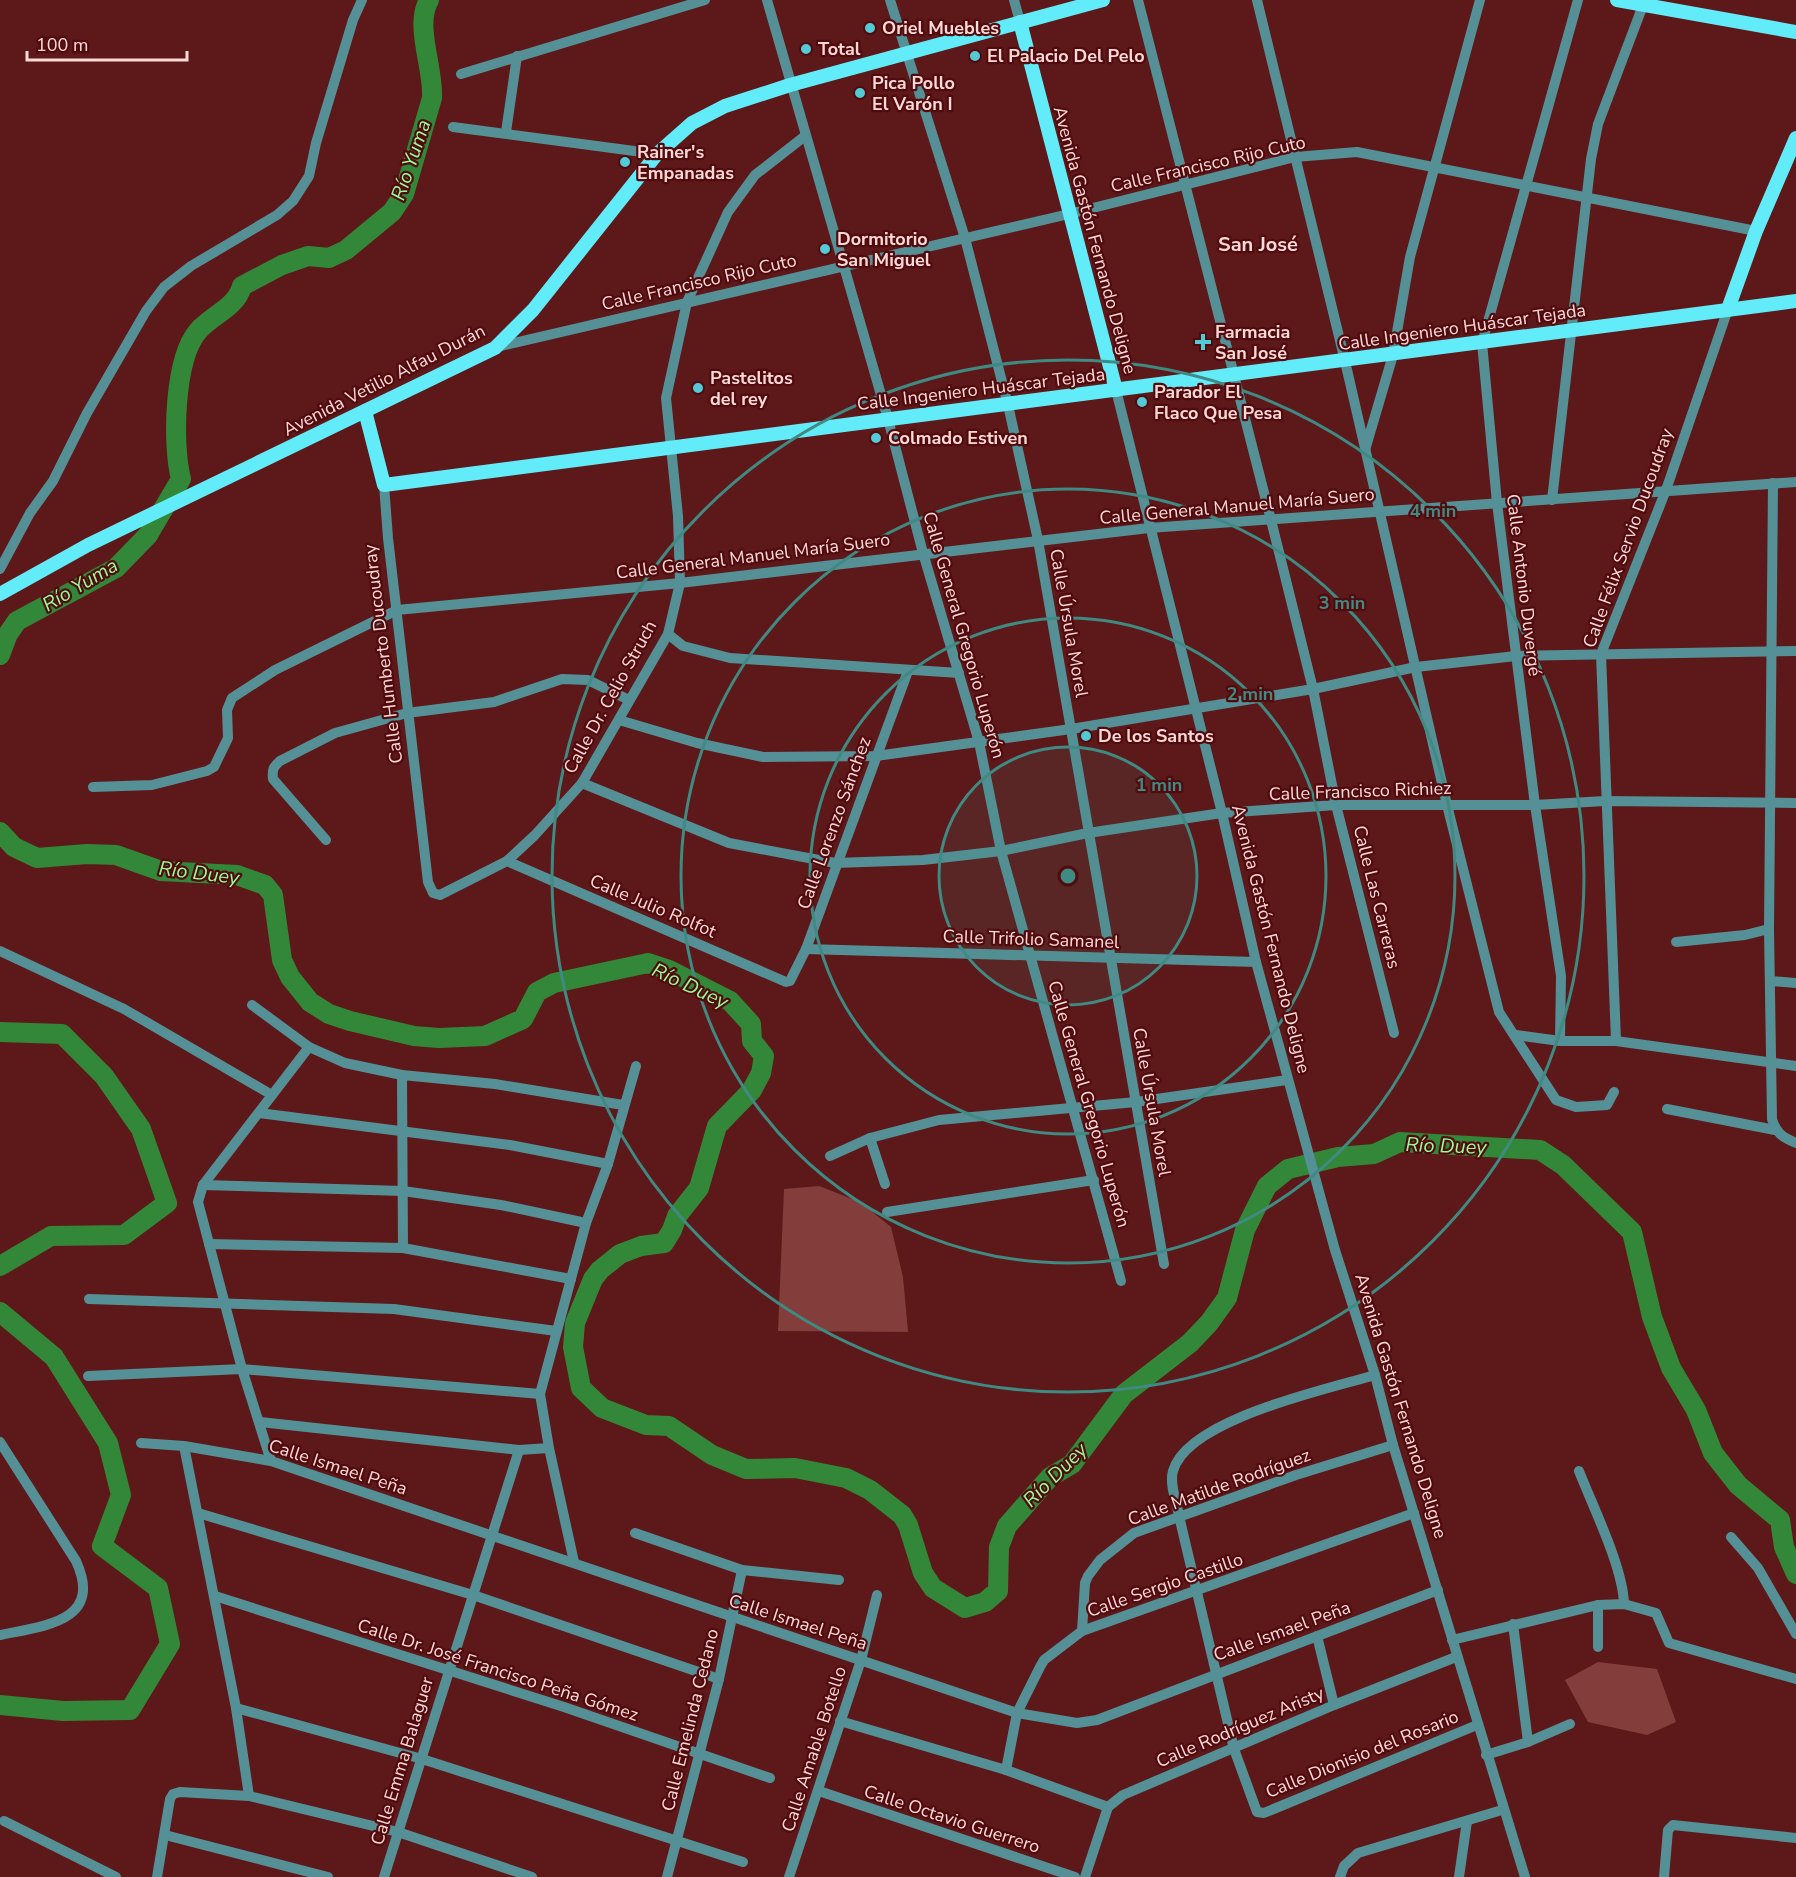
<svg xmlns="http://www.w3.org/2000/svg" width="1796" height="1877" font-family="'Nunito Sans',sans-serif">
	<rect width="100%" height="100%" fill="#5d1819"/>
	<g fill="#833d3a">
		<polygon points="819,1186 860,1202 891,1227 903,1277 908,1332 778,1331 784,1189"/>
		<polygon points="1598,1662 1657,1669 1676,1722 1647,1735 1588,1722 1565,1680"/>
	</g>
	<g fill="none" stroke-linecap="round" stroke-linejoin="round">
		<g stroke="#338738" stroke-width="20">
			<path d="M0,655L8,634L17,621L116,568L148,535L181,479C172,444 174,359 198,331C213,314 236,308 242,286L282,265L308,256L329,258L346,250L392,212L404,194L432,98C434,68 414,26 429,0"/>
			<polyline points="0,832 14,847 37,858 87,854 116,855 161,871 237,875 265,885 273,895 282,960 290,977 310,1002 329,1014 350,1021 414,1036 439,1038 485,1036 523,1019 537,992 554,983 648,963 669,970 730,1001 751,1024 752,1041 764,1056 761,1073 752,1090 717,1126 699,1188 677,1216 672,1230 664,1243 641,1246 620,1254 600,1270 593,1279 575,1323 573,1347 581,1388 602,1408 646,1425 669,1426 712,1455 746,1469 795,1468 846,1478 870,1490 902,1515 908,1525 923,1573 933,1588 965,1608 985,1602 998,1591 999,1547 1007,1526 1050,1477 1072,1464 1124,1394 1190,1343 1209,1323 1227,1298 1245,1230 1267,1186 1288,1169 1338,1157 1374,1154 1400,1142 1540,1150 1563,1165 1632,1232 1652,1317 1671,1368 1696,1410 1713,1453 1738,1485 1780,1520 1784,1547 1796,1574"/>
			<polyline points="0,1032 62,1034 104,1076 141,1129 167,1203 124,1235 51,1236 0,1266"/>
			<polyline points="0,1312 54,1357 108,1443 121,1495 102,1546 158,1588 170,1644 130,1710 63,1711 0,1705"/>
		</g>
		<g stroke="#549096" stroke-width="10">
			<polyline points="767,0 888,419 923,553 979,742 1001,851 1121,1281"/>
			<polyline points="890,0 965,238 1008,405 1038,540 1164,1264"/>
			<polyline points="1014,0 1020,22"/>
			<polyline points="1138,0 1271,520 1313,689 1336,805 1394,1033"/>
			<polyline points="1257,0 1345,361 1447,805 1499,1012 1556,1100 1576,1107 1607,1105 1614,1092"/>
			<polyline points="461,74 705,0"/>
			<polyline points="453,127 657,154"/>
			<polyline points="506,132 517,56"/>
			<polyline points="497,347 1069,214 1295,157 1357,152 1756,231"/>
			<polyline points="1116,390 1222,813 1256,962 1335,1250 1375,1375 1393,1445 1525,1877"/>
			<polyline points="1365,450 1393,355 1410,257 1480,0"/>
			<path d="M1773,483L1769,929L1772,1119C1776,1133 1782,1137 1796,1143"/>
			<polyline points="384,485 388,538 428,882 433,893 440,895 507,861 535,835 582,783 668,634 680,583 678,516 666,398 687,302 728,212 755,175 805,136"/>
			<polyline points="1552,500 1591,159 1598,124 1645,0"/>
			<polyline points="0,569 30,513 53,481 87,413 146,311 164,287 191,266 277,215 293,201 309,176 316,143 353,20 362,0"/>
			<polyline points="668,634 683,646 730,658 959,673"/>
			<polyline points="619,720 697,743 763,757 876,756 1071,729 1313,689 1416,667 1516,656 1796,651"/>
			<polyline points="582,783 729,843 835,863 923,860 1001,851 1088,833 1222,813 1336,805 1535,805 1605,801 1796,803"/>
			<polyline points="93,787 152,785 207,771 214,767 228,738 227,710 232,698 275,670 397,610 680,583 1149,528 1796,482"/>
			<path d="M326,840L273,779C272,770 273,767 280,761L335,733L407,713L494,702L562,679L588,680L629,700"/>
			<polyline points="507,861 786,982 790,981 806,949 908,671"/>
			<polyline points="1676,942 1745,935 1769,929"/>
			<polyline points="806,949 1256,962"/>
			<polyline points="0,951 124,1009 272,1095"/>
			<polyline points="1771,981 1796,983"/>
			<polyline points="252,1005 309,1047 345,1063 402,1075 495,1084 623,1105"/>
			<polyline points="1516,1035 1560,1041 1616,1041 1796,1066"/>
			<polyline points="1560,1041 1561,976 1535,805 1497,503 1482,343 1578,0"/>
			<polyline points="1616,1041 1601,654 1666,490 1728,309"/>
			<polyline points="402,1075 403,1248"/>
			<polyline points="1667,1109 1775,1130"/>
			<polyline points="259,1113 510,1145 608,1164"/>
			<polyline points="870,1138 885,1184"/>
			<polyline points="830,1156 870,1138 939,1120 1136,1102 1287,1080"/>
			<polyline points="203,1185 403,1191 501,1205 586,1223"/>
			<polyline points="887,1212 1094,1180"/>
			<polyline points="209,1244 403,1248 571,1279"/>
			<polyline points="89,1299 394,1309 556,1331"/>
			<path d="M1375,1375C1328,1389 1187,1419 1173,1471C1169,1484 1177,1503 1179,1516L1234,1749L1257,1812L1264,1813L1477,1725"/>
			<polyline points="88,1376 242,1369 540,1394"/>
			<polyline points="260,1422 519,1450 549,1448"/>
			<path d="M0,1442L76,1561C104,1622 43,1626 0,1635"/>
			<polyline points="141,1443 184,1446 271,1461 1017,1713 1077,1723 1097,1720 1438,1590"/>
			<polyline points="184,1446 236,1708 249,1796"/>
			<polyline points="271,1461 242,1369 198,1202 203,1185 309,1047"/>
			<path d="M1579,1471C1593,1507 1623,1567 1624,1604"/>
			<polyline points="198,1513 473,1595 719,1679"/>
			<polyline points="635,1533 742,1570 839,1580"/>
			<polyline points="1731,1537 1758,1568 1796,1634"/>
			<polyline points="574,1562 549,1448 540,1394 586,1223 608,1164 636,1066"/>
			<polyline points="215,1596 564,1707 770,1778"/>
			<polyline points="1513,1624 1528,1742"/>
			<polyline points="1082,1631 1085,1583 1088,1576 1100,1560 1134,1533 1296,1475 1393,1445"/>
			<polyline points="1317,1636 1334,1705"/>
			<polyline points="1452,1640 1598,1605 1624,1604 1656,1613 1669,1643 1796,1679"/>
			<polyline points="1598,1647 1598,1605"/>
			<polyline points="236,1708 422,1759 743,1862"/>
			<polyline points="840,1721 1006,1770 1108,1807"/>
			<polyline points="1486,1755 1528,1742 1570,1724"/>
			<polyline points="1006,1770 1017,1713 1040,1667 1044,1660 1082,1631 1414,1513"/>
			<polyline points="819,1791 1075,1877"/>
			<polyline points="4,1821 116,1877"/>
			<polyline points="165,1835 328,1877"/>
			<polyline points="157,1877 170,1799 173,1794 180,1792 249,1796 398,1832 532,1877"/>
			<polyline points="384,1877 519,1450"/>
			<polyline points="667,1877 719,1679 742,1570"/>
			<polyline points="789,1877 861,1660 877,1595"/>
			<polyline points="1085,1877 1108,1807 1123,1795 1334,1705 1456,1657"/>
			<polyline points="1340,1877 1344,1866 1358,1853 1502,1810"/>
			<polyline points="1459,1877 1467,1821"/>
			<polyline points="1664,1877 1668,1830 1673,1825 1796,1838"/>
		</g>
		<g stroke="#62ecf9" stroke-width="14">
			<polyline points="1617,0 1796,32"/>
			<polyline points="1020,22 1116,390"/>
			<polyline points="1728,309 1756,231 1796,138"/>
			<polyline points="365,411 384,485 1796,301"/>
			<polyline points="0,594 88,545 495,348 533,310 657,154 692,123 725,106 790,85 1103,0"/>
		</g>
	</g>
	<circle cx="1068" cy="876" r="129" fill="#3f8a83" fill-opacity=".12"/>
	<g fill="none" stroke="#3f8a83" stroke-width="3">
		<circle cx="1068" cy="876" r="129"/>
		<circle cx="1068" cy="876" r="258"/>
		<circle cx="1068" cy="876" r="387"/>
		<circle cx="1068" cy="876" r="516"/>
	</g>
	<g fill="#52cbd7" stroke="#510b0f" stroke-width="2">
		<circle cx="870" cy="28" r="6"/>
		<circle cx="806" cy="49" r="6"/>
		<circle cx="975" cy="56" r="6"/>
		<circle cx="860" cy="93" r="6"/>
		<circle cx="625" cy="162" r="6"/>
		<circle cx="825" cy="249" r="6"/>
		<path d="M1200 333h6v6h6v6h-6v6h-6v-6h-6v-6h6z"/>
		<circle cx="698" cy="388" r="6"/>
		<circle cx="1142" cy="402" r="6"/>
		<circle cx="876" cy="438" r="6"/>
		<circle cx="1086" cy="736" r="6"/>
	</g>
	<g text-anchor="middle" dominant-baseline="central" stroke-width="4.5" stroke-linejoin="round" paint-order="stroke">
		<g font-size="18" font-weight="bold" fill="#fedad7" stroke="#510b0f" text-anchor="start">
			<text x="882" y="28">Oriel Muebles</text>
			<text x="818" y="49">Total</text>
			<text x="987" y="56">El Palacio Del Pelo</text>
			<text x="872" y="83">Pica Pollo<tspan x="872" dy="21">El Varón I</tspan></text>
			<text x="637" y="152">Rainer's<tspan x="637" dy="21">Empanadas</tspan></text>
			<text x="837" y="239">Dormitorio<tspan x="837" dy="21">San Miguel</tspan></text>
			<text x="1215" y="332">Farmacia<tspan x="1215" dy="21">San José</tspan></text>
			<text x="710" y="378">Pastelitos<tspan x="710" dy="21">del rey</tspan></text>
			<text x="1154" y="392">Parador El<tspan x="1154" dy="21">Flaco Que Pesa</tspan></text>
			<text x="888" y="438">Colmado Estiven</text>
			<text x="1098" y="736">De los Santos</text>
		</g>
		<g font-size="18" fill="#fedad7" stroke="#510b0f">
			<text transform="translate(1208 164) rotate(-13)">Calle Francisco Rijo Cuto</text>
			<text transform="translate(1095 240) rotate(75)">Avenida Gastón Fernando Deligne</text>
			<text transform="translate(699 282) rotate(-13)">Calle Francisco Rijo Cuto</text>
			<text transform="translate(1462 327) rotate(-8)">Calle Ingeniero Huáscar Tejada</text>
			<text transform="translate(384 380) rotate(-27)">Avenida Vetilio Alfau Durán</text>
			<text transform="translate(981 389) rotate(-7)">Calle Ingeniero Huáscar Tejada</text>
			<text transform="translate(1237 506) rotate(-5)">Calle General Manuel María Suero</text>
			<text transform="translate(1628 538) rotate(-70)">Calle Félix Servio Ducoudray</text>
			<text transform="translate(753 556) rotate(-7)">Calle General Manuel María Suero</text>
			<text transform="translate(1524 585) rotate(83)">Calle Antonio Duvergé</text>
			<text transform="translate(1069 623) rotate(80)">Calle Úrsula Morel</text>
			<text transform="translate(964 635) rotate(74)">Calle General Gregorio Luperón</text>
			<text transform="translate(383 654) rotate(-97)">Calle Humberto Ducoudray</text>
			<text transform="translate(610 697) rotate(-61)">Calle Dr. Celio Struch</text>
			<text transform="translate(1360 791) rotate(-2)">Calle Francisco Richiez</text>
			<text transform="translate(834 823) rotate(-70)">Calle Lorenzo Sánchez</text>
			<text transform="translate(1377 897) rotate(76)">Calle Las Carreras</text>
			<text transform="translate(653 906) rotate(23)">Calle Julio Rolfot</text>
			<text transform="translate(1031 939) rotate(2)">Calle Trifolio Samanel</text>
			<text transform="translate(1271 939) rotate(76)">Avenida Gastón Fernando Deligne</text>
			<text transform="translate(1152 1102) rotate(80)">Calle Úrsula Morel</text>
			<text transform="translate(1089 1104) rotate(74)">Calle General Gregorio Luperón</text>
			<text transform="translate(1401 1406) rotate(73)">Avenida Gastón Fernando Deligne</text>
			<text transform="translate(338 1467) rotate(18)">Calle Ismael Peña</text>
			<text transform="translate(1219 1487) rotate(-20)">Calle Matilde Rodríguez</text>
			<text transform="translate(1165 1585) rotate(-19)">Calle Sergio Castillo</text>
			<text transform="translate(798 1622) rotate(18)">Calle Ismael Peña</text>
			<text transform="translate(1282 1631) rotate(-20)">Calle Ismael Peña</text>
			<text transform="translate(498 1670) rotate(18)">Calle Dr. José Francisco Peña Gómez</text>
			<text transform="translate(690 1720) rotate(-76)">Calle Emelinda Cedano</text>
			<text transform="translate(1240 1727) rotate(-23)">Calle Rodríguez Aristy</text>
			<text transform="translate(814 1749) rotate(-72)">Calle Amable Botello</text>
			<text transform="translate(1362 1754) rotate(-22)">Calle Dionisio del Rosario</text>
			<text transform="translate(402 1761) rotate(-73)">Calle Emma Balaguer</text>
			<text transform="translate(952 1819) rotate(18)">Calle Octavio Guerrero</text>
		</g>
		<g font-size="20" font-style="italic" fill="#94fe96" stroke="#510b0f">
			<text transform="translate(411 160) rotate(-71)">Río Yuma</text>
			<text transform="translate(80 585) rotate(-31)">Río Yuma</text>
			<text transform="translate(199 873) rotate(7)">Río Duey</text>
			<text transform="translate(690 986) rotate(25)">Río Duey</text>
			<text transform="translate(1446 1146) rotate(2)">Río Duey</text>
			<text transform="translate(1055 1475) rotate(-45)">Río Duey</text>
		</g>
		<g font-size="20" font-weight="bold" fill="#fedad7" stroke="#510b0f">
			<text x="1258" y="244">San José</text>
		</g>
	</g>
	<circle cx="1068" cy="876" r="9" fill="#3f8a83" stroke="#510b0f" stroke-width="3"/>
	<g font-size="18" text-anchor="middle" font-weight="bold" fill="#3f8a83" stroke="#510b0f" stroke-width="4.5" stroke-linejoin="round" paint-order="stroke">
		<text x="1433" y="517">4 min</text>
		<text x="1342" y="609">3 min</text>
		<text x="1250" y="700">2 min</text>
		<text x="1159" y="791">1 min</text>
	</g>
	<path d="M27 51v9h160v-9" fill="none" stroke="#fedad7" stroke-width="3"/>
	<text x="36" y="51" font-size="18" fill="#fedad7" stroke="#510b0f" stroke-width="4.5" paint-order="stroke">100 m</text>
</svg>
